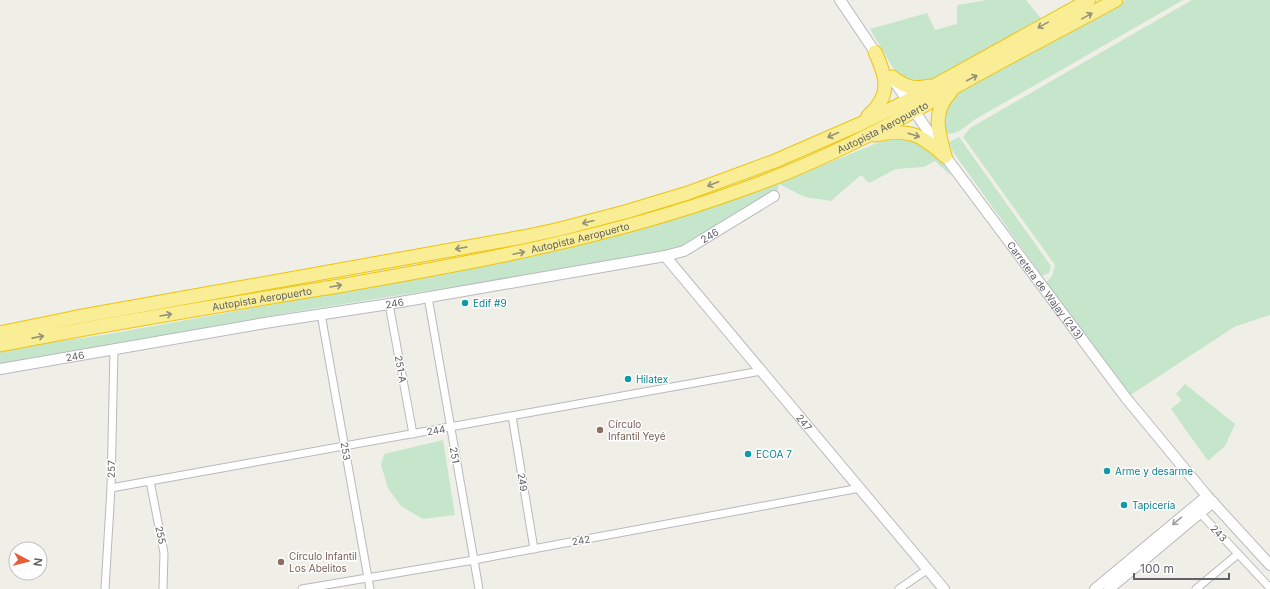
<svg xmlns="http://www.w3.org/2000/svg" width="1270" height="589" font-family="Inter,sans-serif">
	<rect width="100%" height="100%" fill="#f0efe7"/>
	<g fill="#c5e6ca">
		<polygon points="987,0 1026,0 1043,21 934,81 907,82 896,73 870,29 927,13 935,30 957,24 957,5"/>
		<path d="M1126,0H1183L974,120C965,127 955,138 943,132L946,101L955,92Z"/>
		<polygon points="1192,0 1270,0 1270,315 1234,327 1126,398 1043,286 1052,276 1055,265 963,137 970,128"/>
		<polygon points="959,137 1051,266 1049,273 1042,276 953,152 949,142"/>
		<polygon points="889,138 913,139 937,154 952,177 935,161 924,167 896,169 869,183 861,175 831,201 805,197 779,184 778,190 684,246 668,251 547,272 293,312 0,365 0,350 109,334 325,295 531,257 594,242 689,215 778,184"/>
		<polygon points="1185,384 1235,424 1225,446 1208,461 1171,409 1182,400 1176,394"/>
		<polygon points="443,440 455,515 423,519 401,506 388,488 381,465 384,454"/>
	</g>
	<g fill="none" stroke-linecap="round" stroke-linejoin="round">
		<defs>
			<g id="street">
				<polyline points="428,297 479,589"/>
				<polyline points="389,304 413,434"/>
				<polyline points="321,314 370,589"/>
				<polyline points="512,416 534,549"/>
				<polyline points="150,481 164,553 163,589"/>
				<polyline points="111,488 761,371"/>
				<polyline points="1200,513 1270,588"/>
				<polyline points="105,589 111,488 114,349"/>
				<polyline points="302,589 474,560 860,488"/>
				<polyline points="899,589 928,569"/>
				<polyline points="1196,589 1238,554"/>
			</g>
			<g id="secondary">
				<polyline points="840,0 879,58"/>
				<path id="s1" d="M892,78L945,156L1126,398L1207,496L1270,565"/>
				<path id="s2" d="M665,256L944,589"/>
				<path id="s3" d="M0,369L271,322L389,304L665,256L684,251L774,196"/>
				<polyline points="1095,589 1207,496"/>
				<polyline points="1109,589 1213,502"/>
			</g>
			<g id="highway">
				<path d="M892,77C904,86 913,90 929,86"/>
				<path d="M868,116C892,95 887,78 875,52"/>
				<path d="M875,135C909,128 920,134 945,156"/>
				<path d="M945,156C939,133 931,113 950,93"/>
				<polyline points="0,333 77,317 523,237 560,229 625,212 688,193 775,161 860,124 907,101 1089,0"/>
				<path id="s4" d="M0,345C110,323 222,305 333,287C471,263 609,238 741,190C801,169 858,142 914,111C928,104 941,95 955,87C1008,57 1063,29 1116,0"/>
			</g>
		</defs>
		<use href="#street" stroke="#b7b9bd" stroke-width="9"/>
		<use href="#secondary" stroke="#b8bac0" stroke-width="12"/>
		<use href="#highway" stroke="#eec40a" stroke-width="15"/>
		<use href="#street" stroke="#fff" stroke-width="7"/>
		<use href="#secondary" stroke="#fff" stroke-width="10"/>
		<use href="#highway" stroke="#f9ed96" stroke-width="13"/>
	</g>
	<defs><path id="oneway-shaft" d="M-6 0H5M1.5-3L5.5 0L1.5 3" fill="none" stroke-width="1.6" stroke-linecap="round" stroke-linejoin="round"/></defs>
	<g stroke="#959277">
		<use href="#oneway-shaft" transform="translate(1087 16) rotate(-29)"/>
		<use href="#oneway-shaft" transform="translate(1043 25) rotate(151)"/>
		<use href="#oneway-shaft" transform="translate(972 78) rotate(-28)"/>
		<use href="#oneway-shaft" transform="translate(833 135) rotate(156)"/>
		<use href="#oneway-shaft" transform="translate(914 135) rotate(18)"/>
		<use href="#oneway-shaft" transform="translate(713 184) rotate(159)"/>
		<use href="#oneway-shaft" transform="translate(588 222) rotate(165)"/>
		<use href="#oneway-shaft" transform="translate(461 248) rotate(170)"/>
		<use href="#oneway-shaft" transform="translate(519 253) rotate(-12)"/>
		<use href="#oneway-shaft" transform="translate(336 286) rotate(-10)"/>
		<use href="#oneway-shaft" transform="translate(166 315) rotate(-10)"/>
		<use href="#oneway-shaft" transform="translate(38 337) rotate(-11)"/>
	</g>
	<use stroke="#9fa0a4" href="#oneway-shaft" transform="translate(1177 521) rotate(140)"/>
	<g fill="#0f9aa8" stroke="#fff" stroke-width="1.5">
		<circle cx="465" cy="303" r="4"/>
		<circle cx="628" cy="379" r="4"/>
		<circle cx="748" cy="454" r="4"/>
		<circle cx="1107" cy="471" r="4"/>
		<circle cx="1124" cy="505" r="4"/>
	</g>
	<g fill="#8d6e63" stroke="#fff" stroke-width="1.5">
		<circle cx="600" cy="430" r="4"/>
		<circle cx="281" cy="562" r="4"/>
	</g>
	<g text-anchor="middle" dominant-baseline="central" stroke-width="3" stroke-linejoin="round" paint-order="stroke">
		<g font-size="10" fill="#5f6167" stroke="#fff">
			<text stroke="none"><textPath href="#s4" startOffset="913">Autopista Aeropuerto</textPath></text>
			<text stroke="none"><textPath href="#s3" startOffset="724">246</textPath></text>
			<text stroke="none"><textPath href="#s4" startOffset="590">Autopista Aeropuerto</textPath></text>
			<text stroke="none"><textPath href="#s1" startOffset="262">Carretera de Wajay (243)</textPath></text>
			<text stroke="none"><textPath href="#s4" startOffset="266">Autopista Aeropuerto</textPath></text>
			<text stroke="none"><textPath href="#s3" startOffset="400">246</textPath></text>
			<text stroke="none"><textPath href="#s3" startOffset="76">246</textPath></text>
			<text transform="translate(401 369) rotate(80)">251-A</text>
			<text stroke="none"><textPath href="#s2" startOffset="217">247</textPath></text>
			<text transform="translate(436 430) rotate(-10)">244</text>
			<text transform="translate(346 451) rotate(80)">253</text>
			<text transform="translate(455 455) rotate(80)">251</text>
			<text transform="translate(111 469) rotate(-89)">257</text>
			<text transform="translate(523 482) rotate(81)">249</text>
			<text transform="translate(1219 533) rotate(47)">243</text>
			<text transform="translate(161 535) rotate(78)">255</text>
			<text transform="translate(581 540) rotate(-10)">242</text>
		</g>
		<g font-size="10" fill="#0d838f" stroke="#fff" text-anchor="start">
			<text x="473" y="303">Edif #9</text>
			<text x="636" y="379">Hilatex</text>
			<text x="756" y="454">ECOA 7</text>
			<text x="1115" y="471">Arme y desarme</text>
			<text x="1132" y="505">Tapicería</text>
		</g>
		<g font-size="10" fill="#785e54" stroke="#fff" text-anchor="start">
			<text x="608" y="424">Círculo<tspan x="608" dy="12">Infantil Yeyé</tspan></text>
			<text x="289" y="556">Círculo Infantil<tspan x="289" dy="12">Los Abelitos</tspan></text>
		</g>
	</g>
	<g transform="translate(28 561) rotate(97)"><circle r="19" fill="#ffffff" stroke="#bfc0c2"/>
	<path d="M0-3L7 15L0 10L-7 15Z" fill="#e35e3b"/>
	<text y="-6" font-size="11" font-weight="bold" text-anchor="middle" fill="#5f6167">N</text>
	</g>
	<path d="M1134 573v6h95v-6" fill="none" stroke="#5f6167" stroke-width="2"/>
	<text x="1140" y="573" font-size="12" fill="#5f6167" stroke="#ffffff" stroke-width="3" paint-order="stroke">100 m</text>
</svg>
